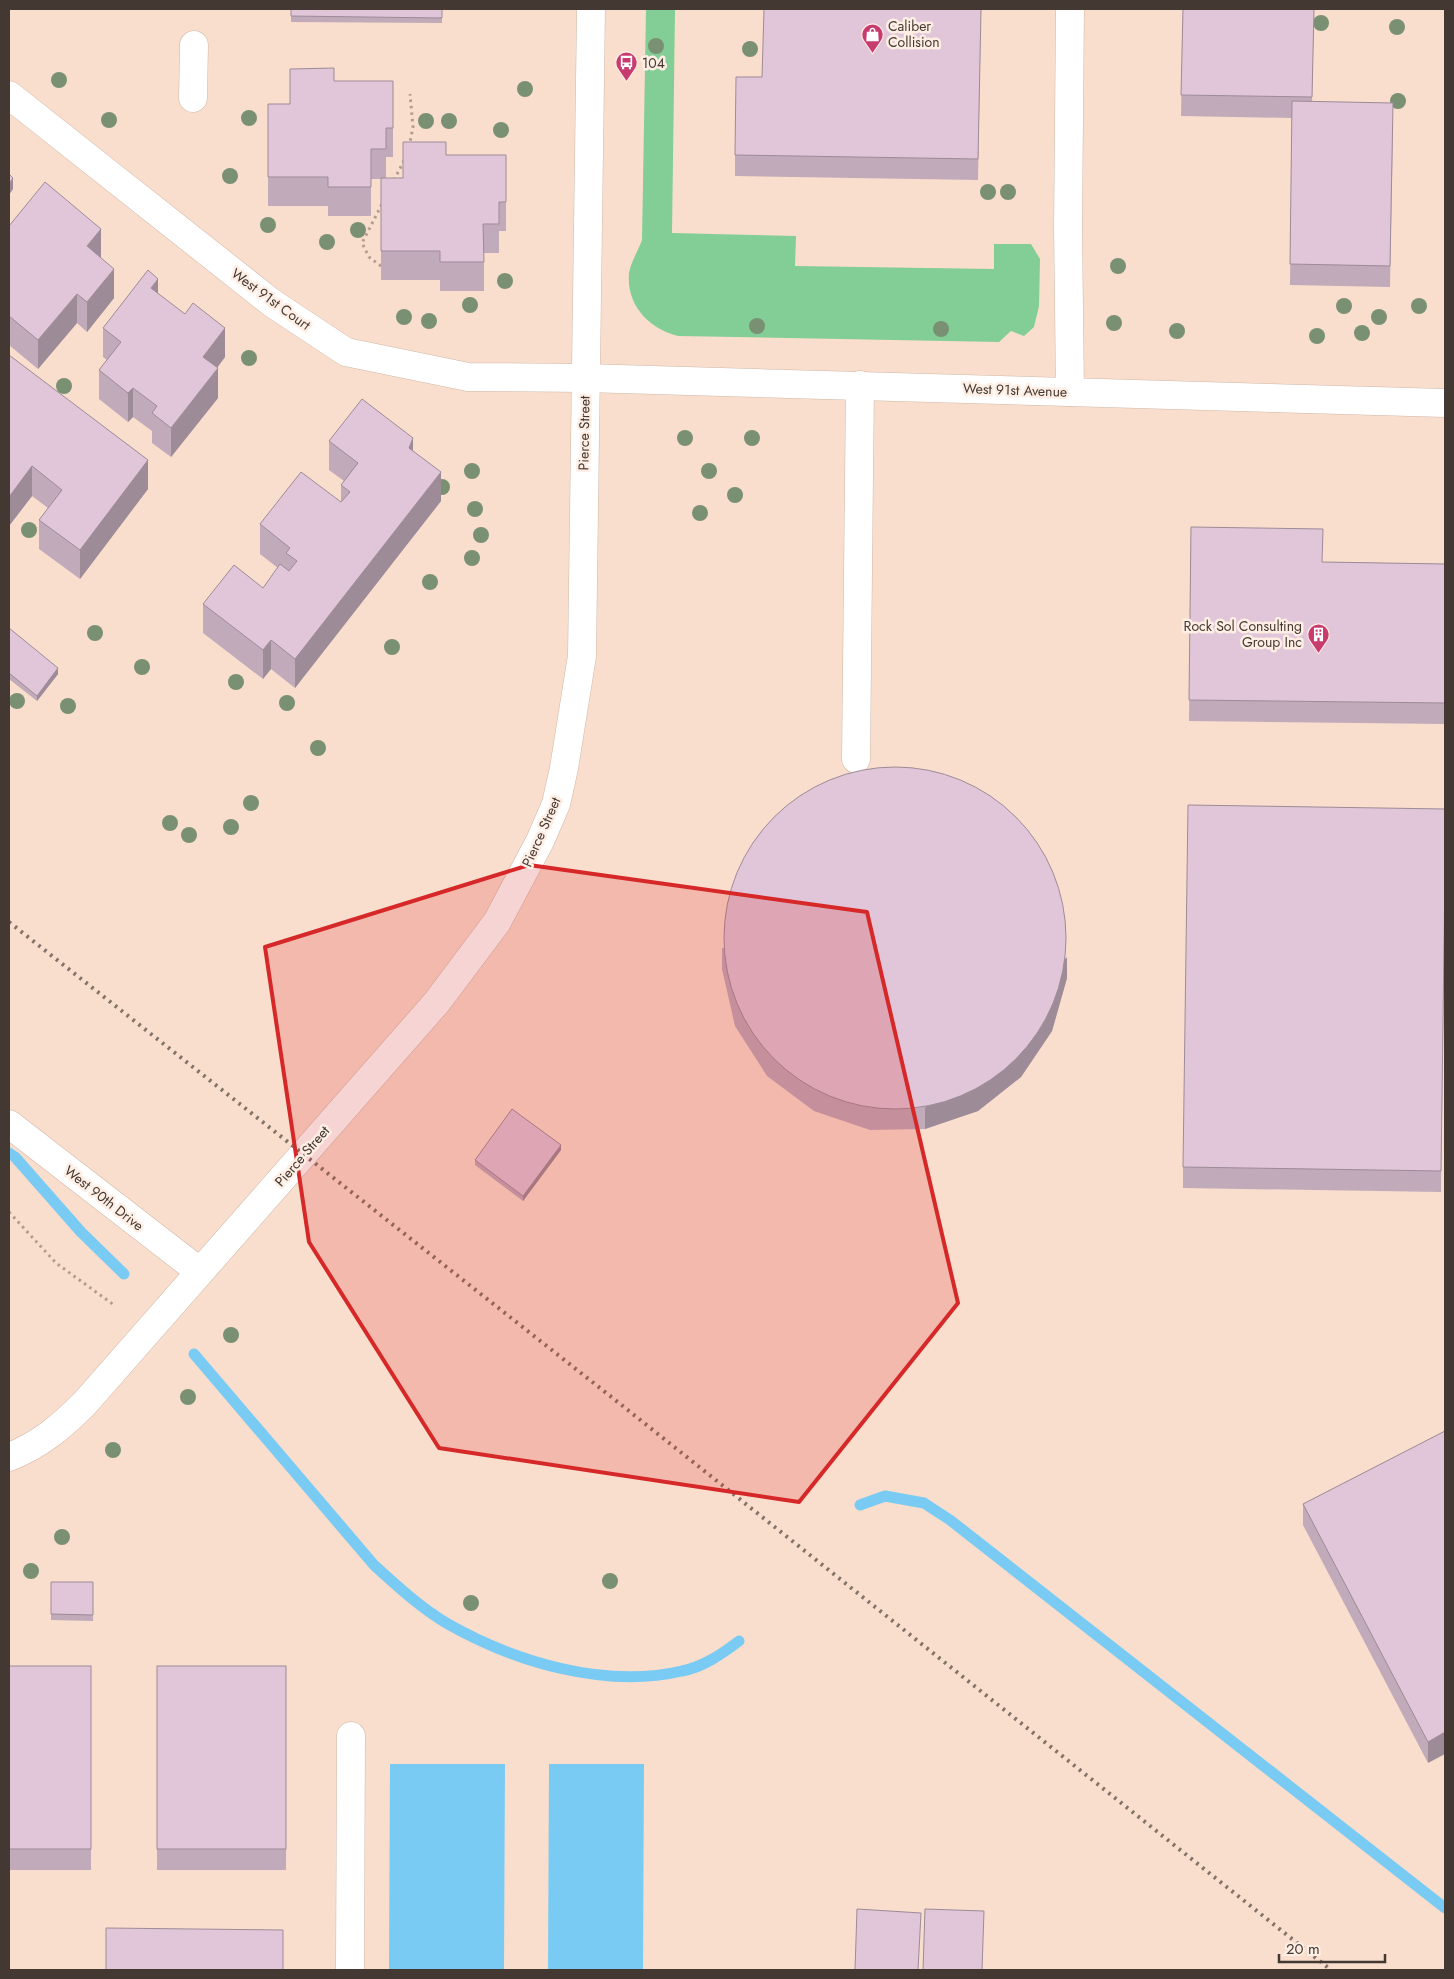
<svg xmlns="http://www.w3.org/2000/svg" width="1454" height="1979" font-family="Jost,sans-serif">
	<rect width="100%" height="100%" fill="#f9decd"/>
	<path fill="#82ce96" d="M646,9H675L672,233L796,236L795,266L994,269V244H1031L1040,259L1039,306L1034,327L1024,336L1011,331L999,342L678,336C649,329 626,305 629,273C631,262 638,251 642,240Z"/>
	<g fill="#7acbf3">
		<polygon points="390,1764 505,1764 504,1970 389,1970"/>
		<polygon points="549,1764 644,1764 643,1970 548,1970"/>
	</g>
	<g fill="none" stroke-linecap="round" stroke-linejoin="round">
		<g stroke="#7acbf3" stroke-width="11">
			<polyline points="9,1153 15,1157 81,1232 124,1274"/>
			<path d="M194,1354L374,1565C397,1586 421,1608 448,1624C515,1662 605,1689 682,1671C703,1667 722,1654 739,1641"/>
			<polyline points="860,1505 885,1496 924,1503 950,1520 1445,1908"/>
		</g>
		<defs>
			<g id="minor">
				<polyline points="1070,9 1068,227 1070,392"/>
				<polyline points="9,95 272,303 346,352 468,377 585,378 1445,403"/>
				<polyline points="193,98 194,45"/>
				<polyline points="856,759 860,385"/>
				<polyline points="9,1124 199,1271"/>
				<path d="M9,1457C40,1445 62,1426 85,1403L437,1002L497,922L540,841L556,804L564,768L582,656L591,9"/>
				<polyline points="350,1970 351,1736"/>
			</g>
		</defs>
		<use href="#minor" stroke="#d0b7a7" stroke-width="29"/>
		<g stroke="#b19d90" stroke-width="3" stroke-dasharray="2.5 4" stroke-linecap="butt">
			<polyline points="409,147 413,127 410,94"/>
			<polyline points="394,180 405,159"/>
			<polyline points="381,266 369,257 362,243 382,204"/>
			<polyline points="9,1212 56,1263 114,1305"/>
		</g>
		<use href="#minor" stroke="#fff" stroke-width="28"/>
		<polyline stroke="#827268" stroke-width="4" stroke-dasharray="2.5 5" stroke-linecap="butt" points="9,922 619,1403 1331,1970"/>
	</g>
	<g fill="#799073">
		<circle cx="1321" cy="23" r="8"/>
		<circle cx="1397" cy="27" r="8"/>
		<circle cx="656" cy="46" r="8"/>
		<circle cx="750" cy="49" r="8"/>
		<circle cx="59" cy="80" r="8"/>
		<circle cx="525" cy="89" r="8"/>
		<circle cx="1398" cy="101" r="8"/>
		<circle cx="249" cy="118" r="8"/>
		<circle cx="109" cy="120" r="8"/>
		<circle cx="426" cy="121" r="8"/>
		<circle cx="449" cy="121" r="8"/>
		<circle cx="501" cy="130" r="8"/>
		<circle cx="230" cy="176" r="8"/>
		<circle cx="988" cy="192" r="8"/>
		<circle cx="1008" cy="192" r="8"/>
		<circle cx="268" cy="225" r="8"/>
		<circle cx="358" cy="230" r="8"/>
		<circle cx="327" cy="242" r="8"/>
		<circle cx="1118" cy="266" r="8"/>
		<circle cx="505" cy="281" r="8"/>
		<circle cx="470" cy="305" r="8"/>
		<circle cx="1344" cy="306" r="8"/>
		<circle cx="1419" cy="306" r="8"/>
		<circle cx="404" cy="317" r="8"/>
		<circle cx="1379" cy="317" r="8"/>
		<circle cx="429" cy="321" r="8"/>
		<circle cx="1114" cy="323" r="8"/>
		<circle cx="757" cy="326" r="8"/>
		<circle cx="941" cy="329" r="8"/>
		<circle cx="1177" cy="331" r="8"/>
		<circle cx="1362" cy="333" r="8"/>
		<circle cx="1317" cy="336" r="8"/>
		<circle cx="249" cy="358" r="8"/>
		<circle cx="64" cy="386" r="8"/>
		<circle cx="685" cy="438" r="8"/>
		<circle cx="752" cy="438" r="8"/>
		<circle cx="472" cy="471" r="8"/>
		<circle cx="709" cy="471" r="8"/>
		<circle cx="442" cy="487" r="8"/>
		<circle cx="735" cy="495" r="8"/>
		<circle cx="475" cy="509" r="8"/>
		<circle cx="700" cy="513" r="8"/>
		<circle cx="29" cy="530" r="8"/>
		<circle cx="481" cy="535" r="8"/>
		<circle cx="472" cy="558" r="8"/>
		<circle cx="430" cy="582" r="8"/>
		<circle cx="95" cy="633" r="8"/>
		<circle cx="392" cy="647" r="8"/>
		<circle cx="142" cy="667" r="8"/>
		<circle cx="236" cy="682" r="8"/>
		<circle cx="17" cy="701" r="8"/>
		<circle cx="287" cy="703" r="8"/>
		<circle cx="68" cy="706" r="8"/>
		<circle cx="318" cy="748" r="8"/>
		<circle cx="251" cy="803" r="8"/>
		<circle cx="170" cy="823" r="8"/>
		<circle cx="231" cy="827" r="8"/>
		<circle cx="189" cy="835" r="8"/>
		<circle cx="231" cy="1335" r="8"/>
		<circle cx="188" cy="1397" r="8"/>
		<circle cx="113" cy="1450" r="8"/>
		<circle cx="62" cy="1537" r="8"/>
		<circle cx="31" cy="1571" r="8"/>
		<circle cx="610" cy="1581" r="8"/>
		<circle cx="471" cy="1603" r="8"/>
	</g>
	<g fill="#c1aaba">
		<polygon points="291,9 442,9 442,23 291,22"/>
		<polygon points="981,9 978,180 735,176 735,155 762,77"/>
		<polygon points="1183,9 1314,9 1312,102 1393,124 1390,287 1290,285 1292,118 1181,116"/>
		<polygon points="334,81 393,81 393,157 386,157 386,178 403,178 446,155 506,155 506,231 499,231 499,253 484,253 484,291 440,291 440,280 381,280 381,179 371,179 371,216 328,216 328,206 268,206 268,104 290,104"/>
		<polygon points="9,226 101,258 114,298 87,332 77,323 38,369 9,345"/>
		<polygon points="158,293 225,357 217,368 218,398 171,457 152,443 152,431 133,417 128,422 99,399 99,370 107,360 103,357 103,328"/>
		<polygon points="9,355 148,489 80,579 39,549 39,520 48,508 32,496 9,526"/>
		<polygon points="329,441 413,451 441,501 295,688 271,669 263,679 203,633 203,604 263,588 278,568 260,554 260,524 341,502 341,485 344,481 329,470"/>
		<polygon points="1191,527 1323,562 1445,564 1445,724 1189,721"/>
		<polygon points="9,628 58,674 37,701 9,679"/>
		<polygon points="1445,894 1441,1192 1183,1188 1183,1167"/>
		<polygon points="722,948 1067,978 1052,1031 1021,1077 978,1111 925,1129 870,1130 814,1111 767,1076 735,1026 722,969"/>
		<polygon points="561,1150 523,1201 475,1165 475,1160"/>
		<polygon points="1445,1431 1428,1763 1303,1525 1303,1504"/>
		<polygon points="51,1582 93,1582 93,1621 51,1620"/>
		<rect x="9" y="1666" width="82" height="204"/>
		<rect x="157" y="1666" width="129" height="204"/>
	</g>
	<g fill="#9d8b97">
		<polygon points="13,178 13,189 9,195 9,184"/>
		<polygon points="101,229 101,258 87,246"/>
		<polygon points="114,269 114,298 87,332 87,302"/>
		<polygon points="158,279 158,308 151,288"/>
		<polygon points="77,294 77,323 38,369 38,340"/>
		<polygon points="225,328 225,357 203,386 203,357"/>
		<polygon points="218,368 218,398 171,457 171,428"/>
		<polygon points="133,388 133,417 128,422 128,393"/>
		<polygon points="413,438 413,467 409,448"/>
		<polygon points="148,460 148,489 80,579 80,550"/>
		<polygon points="32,466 32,496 9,526 9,497"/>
		<polygon points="441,472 441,501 295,688 295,659"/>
		<polygon points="271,640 271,669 263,679 263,650"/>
		<polygon points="58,668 58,674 37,701 37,696"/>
		<polygon points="1067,957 1067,978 1052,1031 1021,1077 978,1111 925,1129 925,1108"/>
		<polygon points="561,1145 561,1150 523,1201 523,1196"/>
		<polygon points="1445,1732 1445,1754 1428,1763 1428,1742"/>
	</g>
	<g fill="#e0c6d8" stroke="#9d8b97">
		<polygon points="291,9 442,9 442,18 291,16"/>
		<polygon points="764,9 981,9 978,159 735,155 736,77 762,77"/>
		<polygon points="1183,9 1314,9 1312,97 1181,95"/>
		<polygon points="334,68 334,81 393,81 393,128 386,128 386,149 371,149 371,187 328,187 328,177 268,177 268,104 290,104 290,69"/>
		<polygon points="1292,101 1393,103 1390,266 1290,264"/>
		<polygon points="403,142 446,142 446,155 506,155 506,202 499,202 499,224 483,224 484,262 440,262 440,251 381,251 381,178 403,178"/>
		<polygon points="9,174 13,178 9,184"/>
		<polygon points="45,182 101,229 87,246 114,269 87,302 77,294 38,340 9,316 9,226"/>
		<polygon points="148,270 158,279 151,288 185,314 193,303 225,328 203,357 218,368 171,428 152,413 157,406 133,388 128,393 99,370 121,342 103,328"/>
		<polygon points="9,355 148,460 80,550 39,520 62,490 32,466 9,497"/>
		<polygon points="362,399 413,438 409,448 441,472 295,659 271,640 263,650 203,604 234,565 263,588 280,564 289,571 297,561 286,553 290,548 260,524 301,472 341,502 350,492 341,485 358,463 329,441"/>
		<polygon points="1191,527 1323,529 1322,562 1445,564 1445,703 1189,700"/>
		<polygon points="9,628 58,668 37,696 9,673"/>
		<circle cx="895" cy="938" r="171"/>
		<polygon points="1188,805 1445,809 1445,873 1441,1171 1183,1167"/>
		<polygon points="512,1109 561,1145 523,1196 475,1160"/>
		<polygon points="1445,1431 1445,1732 1428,1742 1303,1504"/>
		<polygon points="51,1582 93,1582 93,1615 51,1614"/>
		<rect x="9" y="1666" width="82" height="183"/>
		<rect x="157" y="1666" width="129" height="183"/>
		<polygon points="857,1909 921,1913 918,1970 855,1970"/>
		<polygon points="925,1909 984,1911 982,1970 923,1970"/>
		<polygon points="106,1928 283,1930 283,1970 106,1970"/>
	</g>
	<path fill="#d62828" fill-opacity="0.2" stroke="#d62828" stroke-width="4" stroke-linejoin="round" d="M529,865L867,912L958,1303L799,1502L439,1448L309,1242L265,947Z"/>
	<defs>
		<symbol id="shop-pin" viewBox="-11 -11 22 30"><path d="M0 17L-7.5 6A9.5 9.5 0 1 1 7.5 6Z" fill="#c73b6f" stroke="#feeee4"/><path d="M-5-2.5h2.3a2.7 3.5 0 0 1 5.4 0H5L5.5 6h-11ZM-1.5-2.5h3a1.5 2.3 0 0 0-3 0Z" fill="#fff"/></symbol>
		<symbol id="bus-pin" viewBox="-11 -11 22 30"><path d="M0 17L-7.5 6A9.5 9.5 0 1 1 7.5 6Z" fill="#c73b6f" stroke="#feeee4"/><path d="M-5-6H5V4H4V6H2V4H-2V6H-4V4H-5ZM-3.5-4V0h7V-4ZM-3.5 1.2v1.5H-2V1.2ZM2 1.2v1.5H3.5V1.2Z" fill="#fff"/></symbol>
		<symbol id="building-pin" viewBox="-11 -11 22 30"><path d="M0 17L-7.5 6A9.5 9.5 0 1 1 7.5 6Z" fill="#c73b6f" stroke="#feeee4"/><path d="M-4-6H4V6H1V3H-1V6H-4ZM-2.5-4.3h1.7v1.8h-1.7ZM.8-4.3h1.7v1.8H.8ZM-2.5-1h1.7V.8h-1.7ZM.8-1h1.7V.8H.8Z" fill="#fff"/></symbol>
	</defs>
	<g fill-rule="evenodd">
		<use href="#shop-pin" x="860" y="22" width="25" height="34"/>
		<use href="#bus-pin" x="614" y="50" width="25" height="34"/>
		<use href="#building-pin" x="1306" y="622" width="25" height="34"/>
	</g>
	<g text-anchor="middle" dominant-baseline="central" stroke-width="5" stroke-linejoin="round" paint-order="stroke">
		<g font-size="14" fill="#433932" stroke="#feeee4" text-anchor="start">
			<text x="888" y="26">Caliber<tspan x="888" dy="16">Collision</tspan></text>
			<text x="642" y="63">104</text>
			<text x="1302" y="626" text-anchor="end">Rock Sol Consulting<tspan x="1302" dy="16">Group Inc</tspan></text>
		</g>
		<g font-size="14" fill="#433932" stroke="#feeee4">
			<text transform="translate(271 299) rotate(36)">West 91st Court</text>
			<text transform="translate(1015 390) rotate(2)">West 91st Avenue</text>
			<text transform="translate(584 433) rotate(-89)">Pierce Street</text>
			<text transform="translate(541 832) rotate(-66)">Pierce Street</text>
			<text transform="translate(302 1156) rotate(-49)">Pierce Street</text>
			<text transform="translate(104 1198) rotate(38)">West 90th Drive</text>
		</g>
	</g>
	<rect width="1454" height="1979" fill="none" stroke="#433932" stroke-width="20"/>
	<path d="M1279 1954v8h106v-8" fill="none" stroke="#433932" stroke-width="2.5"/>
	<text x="1286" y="1954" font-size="15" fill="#433932" stroke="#feeee4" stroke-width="4" paint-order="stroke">20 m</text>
</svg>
